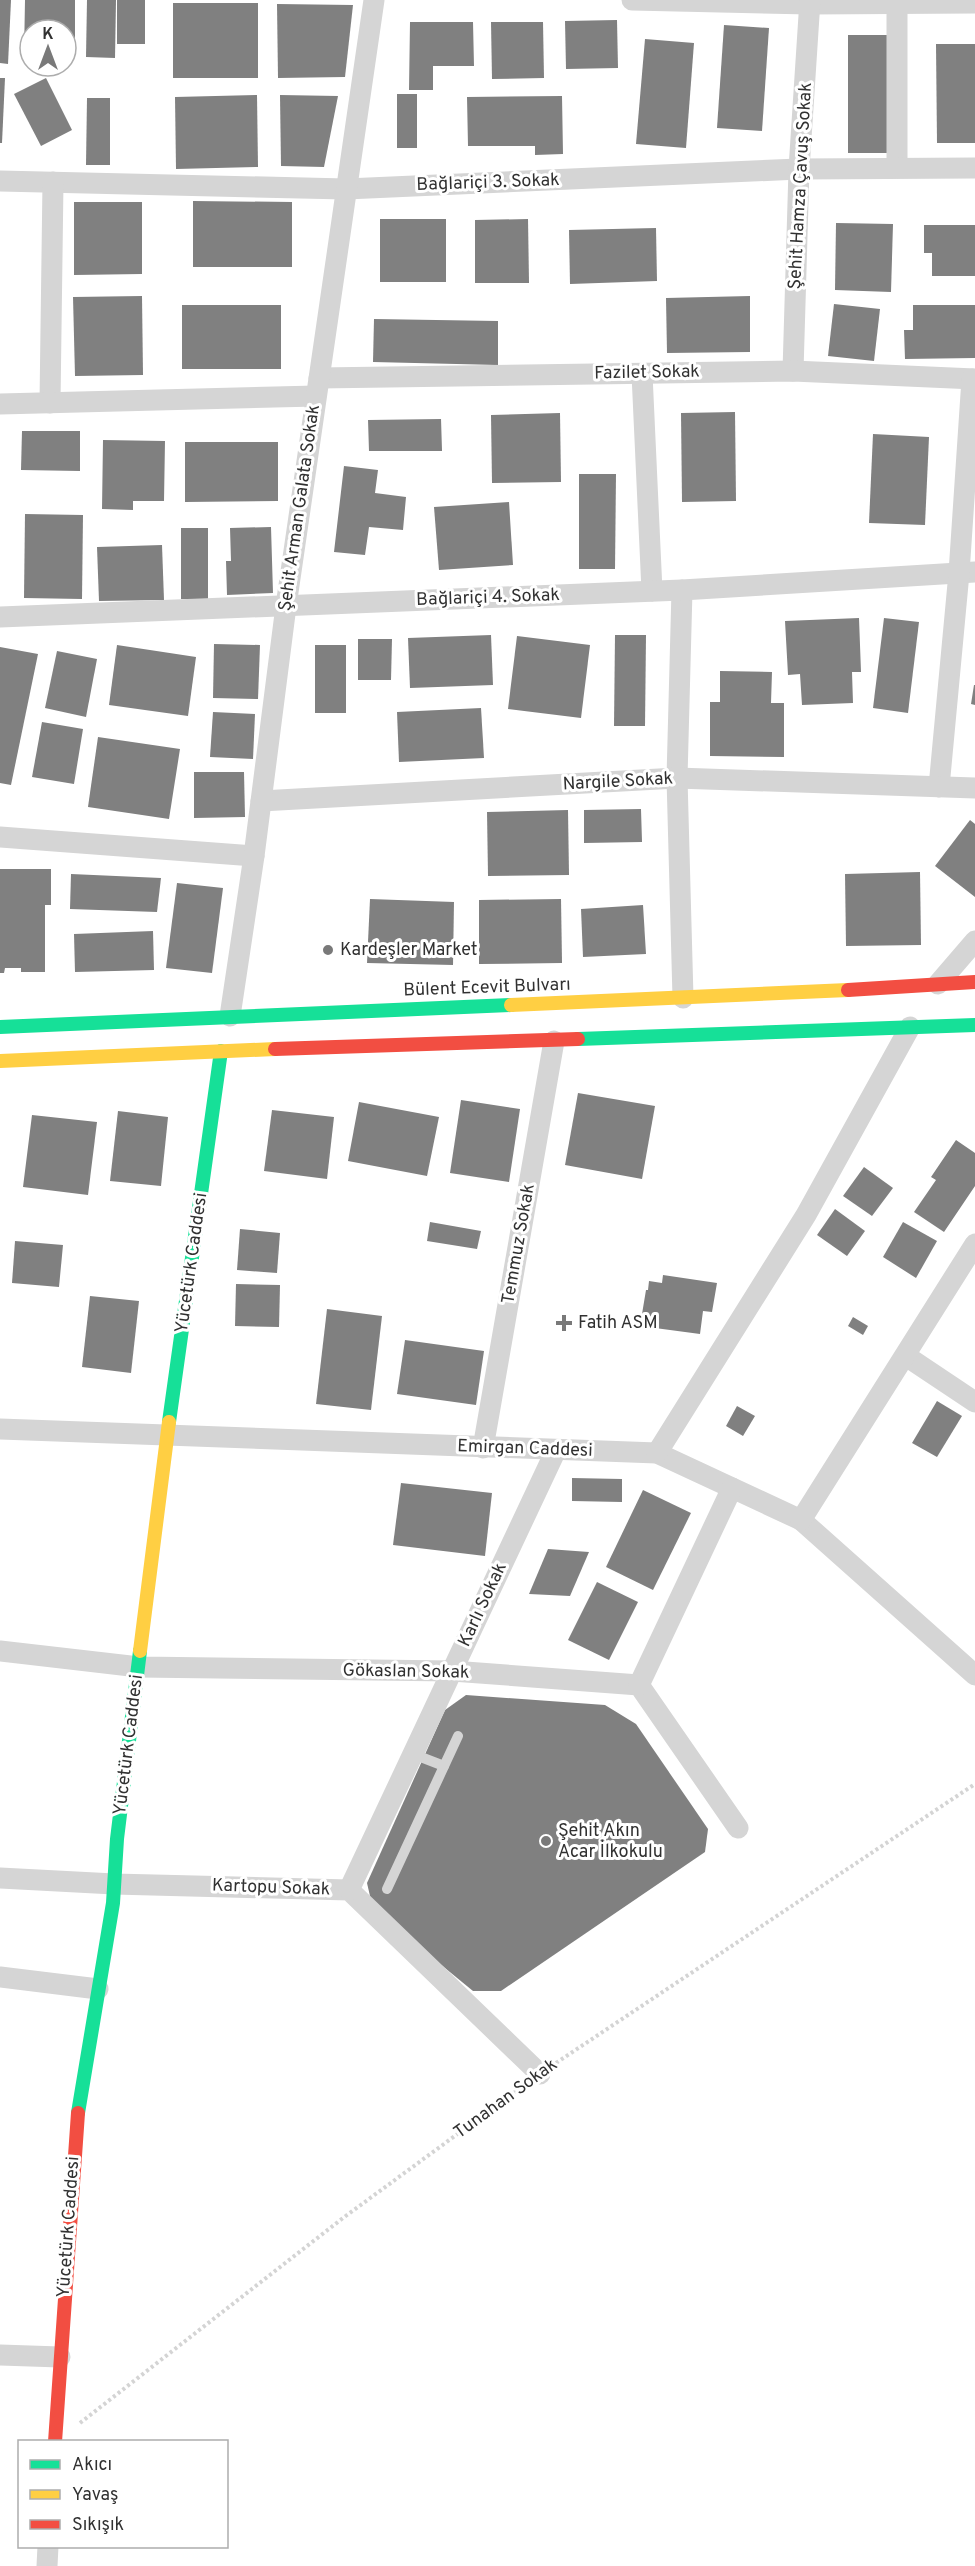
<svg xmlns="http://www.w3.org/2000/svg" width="975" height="2566" font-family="Overpass,sans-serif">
	<rect width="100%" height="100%" fill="#fff"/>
	<g fill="#808080">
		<polygon points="0,0 11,0 8,64 0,63"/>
		<polygon points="25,0 75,0 75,55 66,55 66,30 30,30 30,55 24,55"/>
		<polygon points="87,0 116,0 115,58 86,57"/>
		<rect x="117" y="0" width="28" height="44"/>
		<rect x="173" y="3" width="85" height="75"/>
		<polygon points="277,4 353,5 345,77 278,78"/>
		<polygon points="617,20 618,68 566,69 565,21"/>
		<polygon points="410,22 473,22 474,66 433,66 433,90 409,90"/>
		<polygon points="491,22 543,22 544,78 492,79"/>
		<polygon points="724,25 769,28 762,131 717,128"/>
		<rect x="848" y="35" width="42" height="118"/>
		<polygon points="645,39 694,43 686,148 636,144"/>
		<polygon points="936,44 975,44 975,143 937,143"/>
		<polygon points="0,78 5,78 2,143 0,143"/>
		<polygon points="46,78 72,130 41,146 14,94"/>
		<rect x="397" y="94" width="20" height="54"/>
		<polygon points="257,95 258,167 176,169 175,97"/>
		<polygon points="280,95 338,96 324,167 281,166"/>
		<polygon points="562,96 563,154 535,155 535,146 468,146 467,97"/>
		<polygon points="87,98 110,98 110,165 86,165"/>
		<polygon points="193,201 292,202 292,267 193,267"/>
		<polygon points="74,202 142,202 142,274 74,275"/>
		<rect x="380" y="219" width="66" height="63"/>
		<polygon points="528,219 529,283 475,283 475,220"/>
		<polygon points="836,223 893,224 891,292 835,290"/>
		<polygon points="924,225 975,225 975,276 932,276 932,253 924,253"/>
		<polygon points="656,228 657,281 570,284 569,230"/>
		<polygon points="142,296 143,375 75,376 73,297"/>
		<polygon points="750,296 750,352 667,353 666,298"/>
		<polygon points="834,304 880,309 874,361 828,356"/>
		<rect x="182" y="305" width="99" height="64"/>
		<polygon points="913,305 975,305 975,358 905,359 904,330 913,330"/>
		<polygon points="374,319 498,321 498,365 373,362"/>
		<polygon points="735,412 736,501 682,502 681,413"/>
		<polygon points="560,413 561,482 492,483 491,415"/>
		<polygon points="441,419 442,451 369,451 368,420"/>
		<polygon points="22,431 80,431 80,471 21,470"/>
		<polygon points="873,434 929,437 925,525 869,523"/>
		<polygon points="103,440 165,441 164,501 133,501 133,510 102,509"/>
		<polygon points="185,442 278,442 278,501 185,502"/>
		<polygon points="344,466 378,470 375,493 406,497 403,530 369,527 365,555 334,552"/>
		<polygon points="579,474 616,474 615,569 579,569"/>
		<polygon points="509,502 513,565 439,570 434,507"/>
		<polygon points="25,514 83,515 82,599 24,598"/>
		<polygon points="271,527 273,593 227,595 226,561 231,561 230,528"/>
		<rect x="181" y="528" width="27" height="71"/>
		<polygon points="162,545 164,600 99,601 97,547"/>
		<polygon points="859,618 861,672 852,672 853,703 802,705 800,674 788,675 785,621"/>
		<polygon points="884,618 919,622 908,713 873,708"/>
		<polygon points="491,635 493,685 410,688 408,638"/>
		<polygon points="615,635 646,635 645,726 614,726"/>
		<polygon points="517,636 590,645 581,718 508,709"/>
		<polygon points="358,639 392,639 391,680 358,680"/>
		<polygon points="214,644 260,645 258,699 213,698"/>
		<polygon points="117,645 196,657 188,716 109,705"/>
		<rect x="315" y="645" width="31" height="68"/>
		<polygon points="0,647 38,654 11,785 0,783"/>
		<polygon points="57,651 97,659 86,717 45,708"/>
		<polygon points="720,671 772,672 771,703 784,703 784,757 710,756 710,702 720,702"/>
		<polygon points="974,685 975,685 975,705 971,704"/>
		<polygon points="481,708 484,758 399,762 397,712"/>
		<polygon points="213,712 255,714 253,759 210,757"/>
		<polygon points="42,722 83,729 74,784 32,777"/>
		<polygon points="98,737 180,749 169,819 88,807"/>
		<polygon points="194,772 244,772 245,817 194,818"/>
		<polygon points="641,809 642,842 584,843 584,810"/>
		<polygon points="568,810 569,875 488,876 487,812"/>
		<polygon points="970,820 975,824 975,897 935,866"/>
		<polygon points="0,869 51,869 51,905 45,905 45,972 21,972 21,968 5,968 4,973 0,973"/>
		<polygon points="920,872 921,945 846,946 845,874"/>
		<polygon points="71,874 161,878 157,912 70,909"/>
		<polygon points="177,883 223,888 212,973 166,968"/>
		<polygon points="370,899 454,902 453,965 367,963"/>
		<polygon points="561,899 562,963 479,964 479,900"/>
		<polygon points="643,905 646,954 583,957 581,909"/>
		<polygon points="153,931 154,970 75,972 74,934"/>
		<polygon points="578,1093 655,1106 642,1179 565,1165"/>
		<polygon points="461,1100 520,1109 509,1182 450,1173"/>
		<polygon points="359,1102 439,1117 427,1176 348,1161"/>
		<polygon points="272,1110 334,1117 327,1179 264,1171"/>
		<polygon points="118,1111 168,1117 161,1186 110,1181"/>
		<polygon points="32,1115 97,1122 88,1195 23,1187"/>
		<polygon points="956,1140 975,1153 975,1186 944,1232 914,1212 936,1180 931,1177"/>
		<polygon points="864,1167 893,1188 872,1216 843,1196"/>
		<polygon points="835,1209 865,1231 847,1256 817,1235"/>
		<polygon points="430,1222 481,1231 477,1249 427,1241"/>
		<polygon points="903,1222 937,1241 916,1278 883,1257"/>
		<polygon points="240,1229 280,1233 277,1273 237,1270"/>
		<polygon points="15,1241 63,1245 59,1287 12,1283"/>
		<polygon points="663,1275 717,1283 712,1312 703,1311 700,1334 640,1326 646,1290 648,1290 649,1281 662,1283"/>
		<polygon points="236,1284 280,1285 279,1327 235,1326"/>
		<polygon points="90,1296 139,1301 131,1373 82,1367"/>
		<polygon points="327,1309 382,1316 371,1410 316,1404"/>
		<polygon points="853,1317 868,1326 863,1335 848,1326"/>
		<polygon points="405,1340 484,1351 476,1405 397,1394"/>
		<polygon points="937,1401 962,1416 937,1457 912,1443"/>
		<polygon points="737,1406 755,1416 743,1436 726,1426"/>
		<polygon points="572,1478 622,1479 622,1502 572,1501"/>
		<polygon points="401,1483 492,1493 485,1556 393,1545"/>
		<polygon points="643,1490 691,1513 653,1590 606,1567"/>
		<polygon points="548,1549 589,1552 570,1596 529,1594"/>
		<polygon points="597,1582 638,1602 609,1660 568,1640"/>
		<polygon points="466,1695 605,1705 636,1724 708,1829 705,1852 501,1991 473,1991 373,1909 367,1883 445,1710"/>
	</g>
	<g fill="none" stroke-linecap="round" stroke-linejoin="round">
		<g stroke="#d4d4d4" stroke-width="4" stroke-dasharray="3 3" stroke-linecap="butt">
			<polyline points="556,2063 975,1784"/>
			<polyline points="80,2423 343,2218 523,2086"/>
		</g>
		<g stroke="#d5d5d5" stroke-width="10">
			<polyline points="413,1754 444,1766"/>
			<polyline points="387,1889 458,1736"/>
		</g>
		<g stroke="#d5d5d5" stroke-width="21">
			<polyline points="632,0 810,4 975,3"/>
			<polyline points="897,3 897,168"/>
			<polyline points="0,181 346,189 799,169 975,168"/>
			<polyline points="793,371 799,169 810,0"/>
			<polyline points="642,374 652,591"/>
			<polyline points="319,378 793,371 975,379"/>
			<polyline points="50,403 53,182"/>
			<polyline points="0,404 316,396"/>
			<polyline points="682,590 677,778 683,998"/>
			<polyline points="0,617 682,590 975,572"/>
			<polyline points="939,787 959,573 972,379"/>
			<polyline points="261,801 677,778 975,788"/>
			<polyline points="0,837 254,856"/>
			<polyline points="938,984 975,941"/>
			<polyline points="230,1016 254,856 286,606 374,0"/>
			<polyline points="906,1356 975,1402"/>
			<polyline points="0,1429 657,1453 801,1520 975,1675"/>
			<polyline points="483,1448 554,1041"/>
			<polyline points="657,1453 806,1215 910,1027"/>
			<polyline points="801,1520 975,1244"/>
			<polyline points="0,1651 139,1667 452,1671 639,1685 738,1828"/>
			<polyline points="639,1685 732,1488"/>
			<polyline points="0,1878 114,1884 349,1890 540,2074"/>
			<polyline points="349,1890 556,1450"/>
			<polyline points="0,1977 98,1989"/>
			<polyline points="0,2355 60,2357"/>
			<polyline points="47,2566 48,2546"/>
		</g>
		<g stroke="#16e098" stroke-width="14">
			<polyline points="0,1027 511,1005"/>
			<polyline points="578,1039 975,1025"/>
			<polyline points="169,1422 221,1051"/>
			<polyline points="78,2113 113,1903 117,1839 140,1651"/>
		</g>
		<g stroke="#ffcf43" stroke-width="14">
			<polyline points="511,1005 848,990"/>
			<polyline points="0,1061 275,1049"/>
			<polyline points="140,1651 169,1422"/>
		</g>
		<g stroke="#f24e42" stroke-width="14">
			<polyline points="848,990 975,982"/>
			<polyline points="275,1049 578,1039"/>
			<polyline points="55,2442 78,2113"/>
		</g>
	</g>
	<g fill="#797979" stroke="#fff" stroke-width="2">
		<circle cx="328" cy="950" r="6"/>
		<path d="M561 1314h6v6h6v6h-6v6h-6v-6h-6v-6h6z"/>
		<circle cx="546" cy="1841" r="6"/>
	</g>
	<g text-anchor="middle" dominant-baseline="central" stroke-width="6" stroke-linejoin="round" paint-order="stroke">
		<g font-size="18" fill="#313131" stroke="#fff">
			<text transform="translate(488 183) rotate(-2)">Bağlariçi 3. Sokak</text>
			<text transform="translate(801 186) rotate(-87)">Şehit Hamza Çavuş Sokak</text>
			<text transform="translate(647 373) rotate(-1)">Fazilet Sokak</text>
			<text transform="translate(300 508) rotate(-82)">Şehit Arman Galata Sokak</text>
			<text transform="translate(488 598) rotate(-2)">Bağlariçi 4. Sokak</text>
			<text transform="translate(618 782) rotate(-3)">Nargile Sokak</text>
			<text transform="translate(487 988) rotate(-2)">Bülent Ecevit Bulvarı</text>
			<text transform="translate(519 1244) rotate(-80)">Temmuz Sokak</text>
			<text transform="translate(192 1263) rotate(-82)">Yücetürk Caddesi</text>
			<text transform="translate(525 1449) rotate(2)">Emirgan Caddesi</text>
			<text transform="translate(483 1605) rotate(-65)">Karlı Sokak</text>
			<text transform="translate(406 1672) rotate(1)">Gökaslan Sokak</text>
			<text transform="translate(129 1745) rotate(-83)">Yücetürk Caddesi</text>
			<text transform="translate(271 1888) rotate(2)">Kartopu Sokak</text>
			<text transform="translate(506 2099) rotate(-36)">Tunahan Sokak</text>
			<text transform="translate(69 2227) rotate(-86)">Yücetürk Caddesi</text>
		</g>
		<g font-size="18" fill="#313131" stroke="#fff" text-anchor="start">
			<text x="340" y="950">Kardeşler Market</text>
			<text x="578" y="1323">Fatih ASM</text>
			<text x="558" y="1831">Şehit Akın<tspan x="558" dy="21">Acar İlkokulu</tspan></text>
		</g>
	</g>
	<rect x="18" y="2440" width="210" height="108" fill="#ffffff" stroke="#adadad" stroke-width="1.5"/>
	<rect x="30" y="2460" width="30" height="9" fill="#16e098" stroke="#adadad" stroke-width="1.5"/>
	<text x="72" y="2470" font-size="18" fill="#313131">Akıcı</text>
	<rect x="30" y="2490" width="30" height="9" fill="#ffcf43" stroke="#adadad" stroke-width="1.5"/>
	<text x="72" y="2500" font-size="18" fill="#313131">Yavaş</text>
	<rect x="30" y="2520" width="30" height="9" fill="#f24e42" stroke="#adadad" stroke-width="1.5"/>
	<text x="72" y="2530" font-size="18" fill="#313131">Sıkışık</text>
	<g transform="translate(48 48)"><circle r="28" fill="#ffffff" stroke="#adadad" stroke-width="1.5"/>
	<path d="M0-4.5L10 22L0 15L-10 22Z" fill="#797979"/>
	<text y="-9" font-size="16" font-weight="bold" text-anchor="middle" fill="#313131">K</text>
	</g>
</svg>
